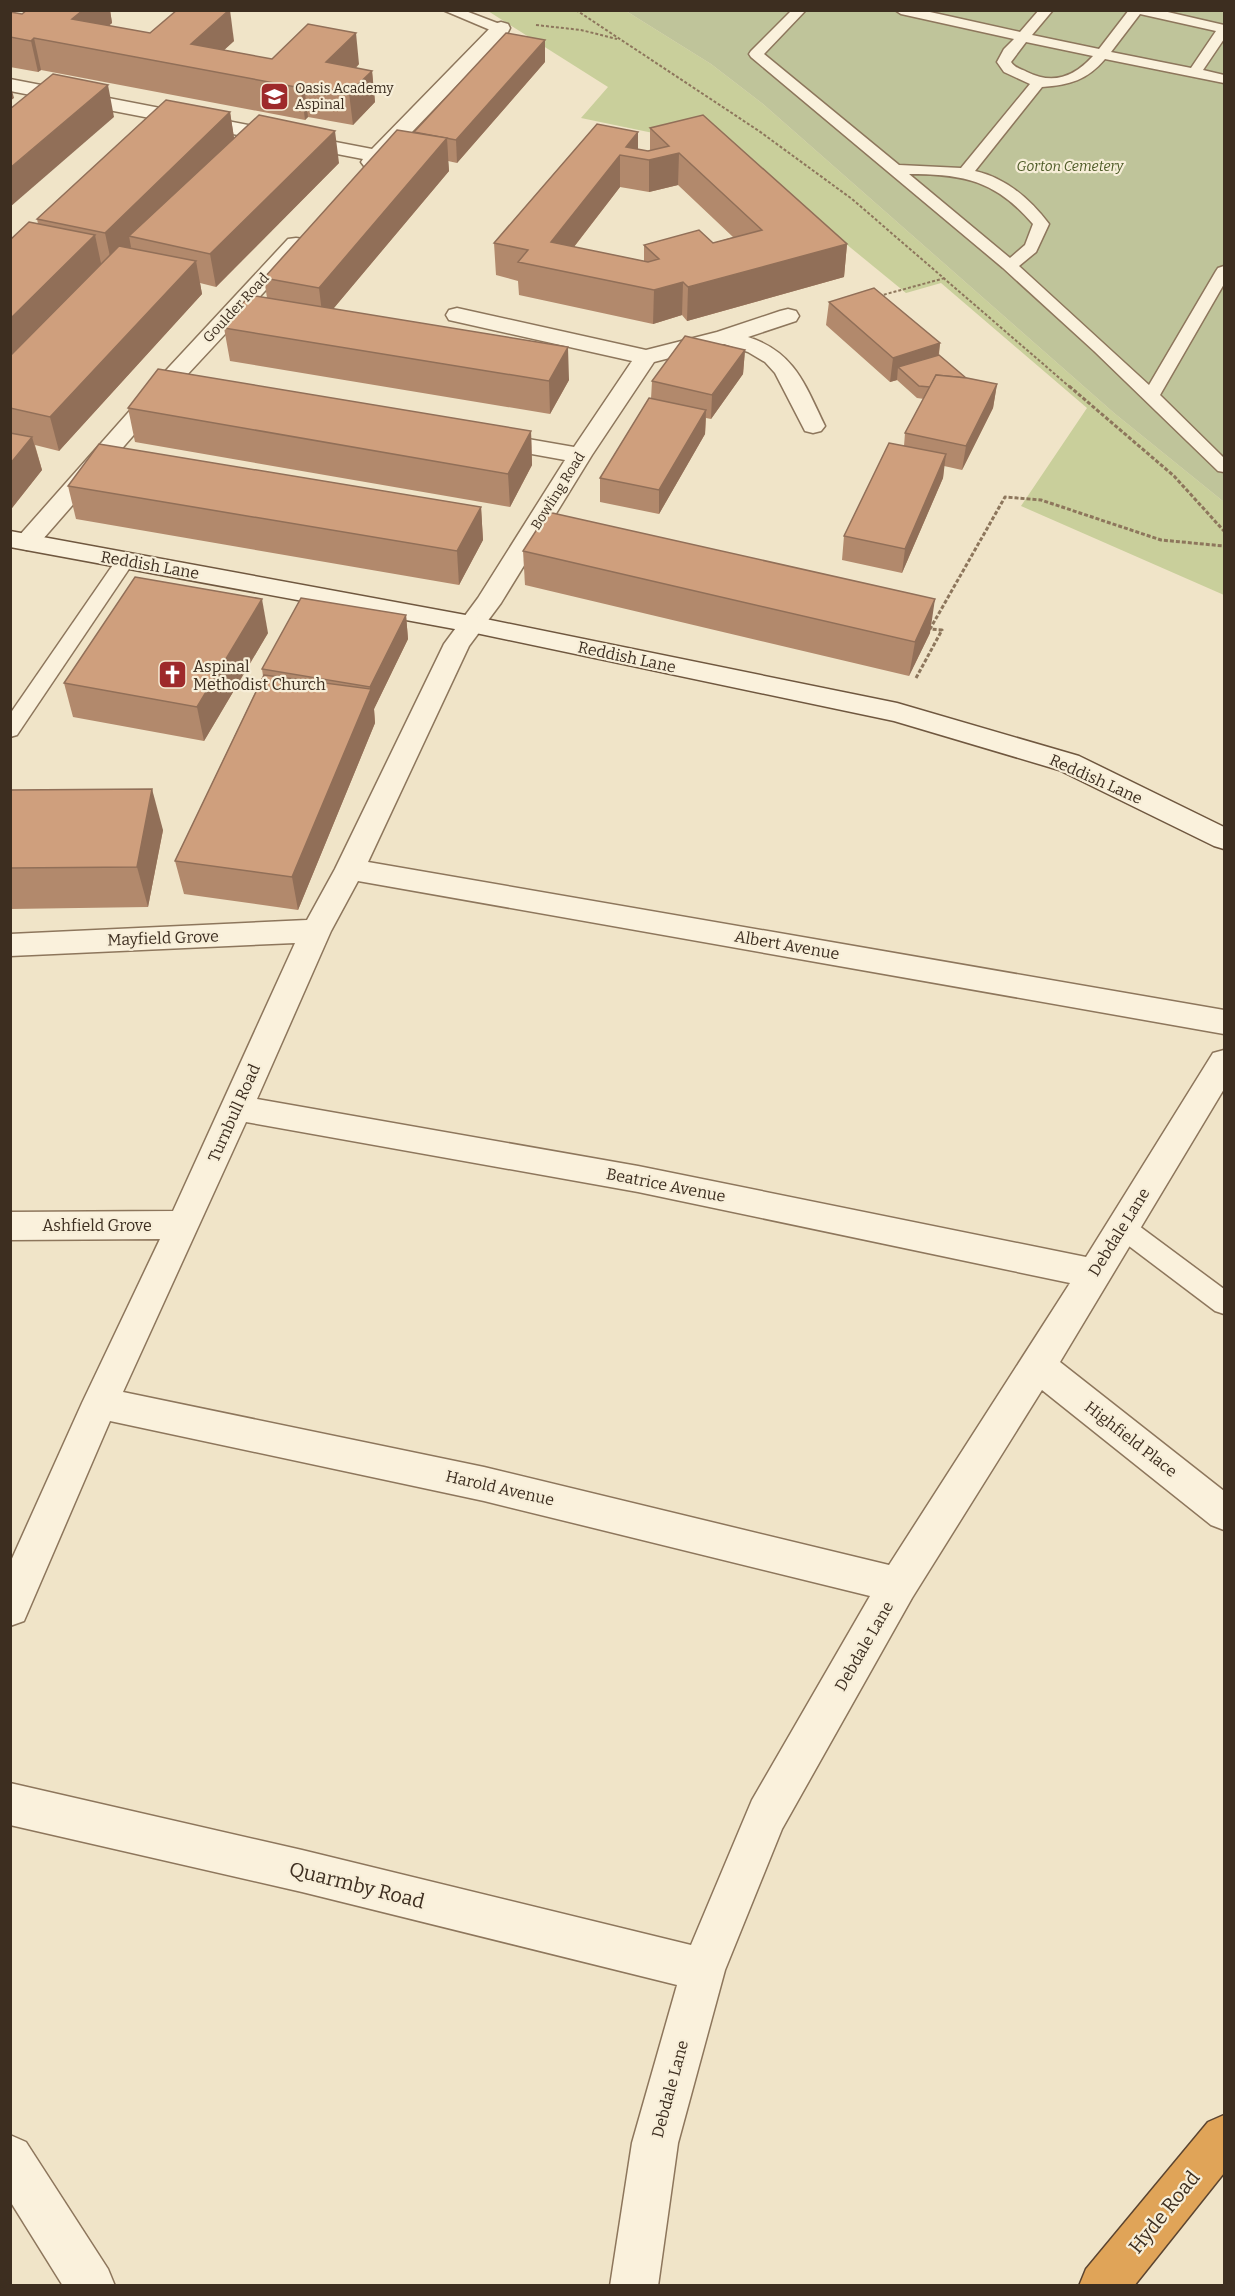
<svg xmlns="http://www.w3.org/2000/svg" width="1235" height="2296" font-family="Bitter,serif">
	<rect width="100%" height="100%" fill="#f0e4c8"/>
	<polygon fill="#c9cf9b" points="488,11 626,11 711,64 763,104 1114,413 1224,502 1224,595 1021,506 1087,408 941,283 906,293 730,149 581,118 608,87"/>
	<polygon fill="#bfc49a" points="626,11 1224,11 1224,502 1114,413 763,104 711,64"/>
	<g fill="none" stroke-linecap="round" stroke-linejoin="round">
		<defs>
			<g id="lane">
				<polygon points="443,10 463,10 505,26 507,29 500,33 495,32"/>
				<path d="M792,10H806L764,54L899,165L961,168L1030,84L1004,72L997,62L1004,49L1014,39L901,14L895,10H921L1020,32L1039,10H1053L1032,35L1099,49L1129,10H1159L1224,25V39L1203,70L1224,75V83L1105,59C1087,80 1070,85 1042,87L975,171C1006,178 1030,199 1049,224L1036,252L1019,266L1149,385L1216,271L1218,268L1224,266V284L1160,395L1224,458V472L1218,471L1094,351L1003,268L751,57L749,54L751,51ZM1140,14L1216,31L1191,68L1111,52ZM1026,42L1093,56C1074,77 1053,85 1027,72C1021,69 1015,68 1011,62ZM909,174C965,174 996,181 1033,224L1025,245L1010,258Z"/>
				<polygon points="126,554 133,556 135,560 17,735 10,737 10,714 119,556"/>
				<polygon points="1122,1217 1131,1220 1224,1289 1224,1314 1215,1311 1113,1234 1110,1227 1113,1220"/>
			</g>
			<g id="street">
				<path d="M501,22L508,24L510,28L508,32L385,160C377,165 374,169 364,166L361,162L363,159L10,91V79L372,149L494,24Z"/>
				<polygon points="296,238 304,239 307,244 304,249 173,390 36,547 27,550 18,547 14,542 18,537 157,380 288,239"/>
				<path d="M457,308L646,350L717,332L780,311L788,309L796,311L799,316L796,321L748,337C795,352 805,385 825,426L821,431L813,433L805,431L775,373L765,362L748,352L724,344L654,362L592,455L501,603L469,646L368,862L1224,1010V1034L358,881L331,931L257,1099L638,1166L1086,1257L1213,1053L1224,1050V1089L1060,1362L1224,1491V1530L1211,1525L1042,1390L912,1598L782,1829L725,1970L678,2143L658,2286H610L632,2143L677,1985L302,1892L10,1825V1783L302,1850L691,1945L752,1800L870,1596L484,1501L110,1421L24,1621L10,1626V1563L82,1403L160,1239L10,1240V1212L173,1211L295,943L10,956V934L307,920L335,869L444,644L478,598L565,460L487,446L479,444L475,439L479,434L487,432L574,447L632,361L449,320L446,315L449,310ZM246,1122L638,1192L1070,1283L889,1565L484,1467L123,1392Z"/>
				<polygon points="10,2135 26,2142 108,2269 115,2286 63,2286 10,2201"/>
			</g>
			<polygon id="secondary" points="10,531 471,616 897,703 1079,756 1224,827 1224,849 1214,846 1059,770 894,721 471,632 10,547"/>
			<polygon id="highway" points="1224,2115 1224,2173 1134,2286 1079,2286 1086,2269 1208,2122"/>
		</defs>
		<use href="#lane" stroke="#8d765c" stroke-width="3"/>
		<use href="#street" stroke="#8d765c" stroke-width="3"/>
		<use href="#secondary" stroke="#6f573f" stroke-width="3"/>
		<use href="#highway" stroke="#5b4430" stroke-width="3"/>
		<g stroke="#8d765c" stroke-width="2" stroke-dasharray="3 2" stroke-linecap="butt">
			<polyline points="576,10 759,131 852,199 1071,388"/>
			<polyline points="536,25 581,30 617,39"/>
			<polyline points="879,296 945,278"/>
		</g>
		<g stroke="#8d765c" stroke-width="3" stroke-dasharray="4 2" stroke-linecap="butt">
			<polyline points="1069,386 1174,476 1224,531"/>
			<polyline points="916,678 942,630 930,629 1005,497 1041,500 1161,540 1224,546"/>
		</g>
		<use href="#lane" fill="#faf1dc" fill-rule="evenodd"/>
		<use href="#street" fill="#faf1dc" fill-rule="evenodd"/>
		<use href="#secondary" fill="#faf1dc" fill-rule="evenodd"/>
		<use href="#highway" fill="#e0a458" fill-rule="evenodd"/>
	</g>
	<g fill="#b2896c" fill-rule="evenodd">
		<polygon points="27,10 110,10 112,23 108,26 150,33 234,41 224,50 272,59 359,64 356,68 372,71 375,102 353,125 308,117 305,120 41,70 38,72 10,67 10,12 22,14"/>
		<polygon points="545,62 457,163 448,161 449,171 333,309 569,380 550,414 230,361 224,328 267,298 264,278 415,133"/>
		<polygon points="230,112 234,138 339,163 216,287 200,283 202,294 59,451 35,445 42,470 12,508 10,507 10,240 38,224 37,219"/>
		<path d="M597,124L638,149L648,151H650V128L847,244L844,277L687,321L682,315L653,324L519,295L518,281L496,275L494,243ZM678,185L733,237L713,243L644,245V261L574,247L620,187L649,192Z"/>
		<polygon points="829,302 940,343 939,355 966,378 997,384 993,408 962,470 944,466 943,478 902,573 842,560 844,536 904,446 905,433 924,399 917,398 897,380 890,382 826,325"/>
		<polygon points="745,350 743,374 711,419 706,418 705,434 659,514 600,502 600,478 651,399 652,381"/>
		<polygon points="128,408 531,431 532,465 510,507 135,442"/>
		<polygon points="68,486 481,507 483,540 459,585 76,519"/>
		<polygon points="523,551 930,633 909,676 525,585"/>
		<polygon points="406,615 408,639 374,709 375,723 298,910 184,894 175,861 263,676 262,669"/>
		<polygon points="268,633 204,741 73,717 64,683"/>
		<polygon points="10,790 163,830 148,907 10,909"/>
	</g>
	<g fill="#916f58">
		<polygon points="83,10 110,10 112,23 83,47 72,19"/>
		<polygon points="229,10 230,10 234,41 202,70 191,44"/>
		<polygon points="356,33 359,64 333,90 326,62"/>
		<polygon points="34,38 41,70 38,72 31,41"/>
		<polygon points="545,40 545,62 457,163 456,140"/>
		<polygon points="372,71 375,102 353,125 349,93"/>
		<polygon points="10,83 14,98 10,101"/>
		<polygon points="108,85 114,117 10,207 10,168"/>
		<polygon points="304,85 308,117 305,120 301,88"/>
		<polygon points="230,112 235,144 129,236 131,247 112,266 105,233"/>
		<polygon points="335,131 339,163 216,287 210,254"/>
		<polygon points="638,132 638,158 626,147"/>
		<polygon points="447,138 449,171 323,321 319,288"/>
		<polygon points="679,153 678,185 649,192 649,160"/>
		<polygon points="620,155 620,187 556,270 551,242"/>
		<polygon points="95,235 102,268 10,361 10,319"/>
		<polygon points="847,244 844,277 687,321 688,287"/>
		<polygon points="196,261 202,294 59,451 50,417"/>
		<polygon points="683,282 682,315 653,324 654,290"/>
		<polygon points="940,343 937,367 898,367 897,380 890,382 893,358"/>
		<polygon points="568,347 569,380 550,414 549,381"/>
		<polygon points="745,350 743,374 711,419 712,395"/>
		<polygon points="997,384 993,408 962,470 966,446"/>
		<polygon points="706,410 705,434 659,514 659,490"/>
		<polygon points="531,431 532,465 510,507 508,474"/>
		<polygon points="32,437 42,470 12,508 10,502 10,464"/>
		<polygon points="946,454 943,478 902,573 905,549"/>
		<polygon points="481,507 483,540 459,585 457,551"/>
		<polygon points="262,599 268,633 204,741 197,707"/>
		<polygon points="935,599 930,633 909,676 915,642"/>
		<polygon points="406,615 408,639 374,709 375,723 298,910 292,877 370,691 370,687"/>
		<polygon points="152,789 163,830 148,907 137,867"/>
	</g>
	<g fill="#cf9f7d" stroke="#916f58" stroke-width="1.5" fill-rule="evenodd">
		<polygon points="27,10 83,10 72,19 150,33 177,10 229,10 191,44 272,59 308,24 356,33 326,62 372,71 349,93 304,85 301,88 34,38 31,41 10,37 10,12 22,14"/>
		<polygon points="506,33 545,40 456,140 414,132"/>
		<polygon points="53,74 108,85 10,168 10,109"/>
		<polygon points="166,100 230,112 105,233 37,219"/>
		<polygon points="259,115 335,131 210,254 129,236"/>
		<path d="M703,115L847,244L688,287L683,282L654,290L518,262L528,250L494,243L597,124L638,132L626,147L648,151L669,146L650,128ZM679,153L762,230L713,243L699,230L644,245L659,259L648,262L551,242L620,155L649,160Z"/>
		<polygon points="397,130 447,138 319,288 264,278"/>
		<polygon points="29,222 95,235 10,319 10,240"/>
		<polygon points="119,246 196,261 50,417 10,408 10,356"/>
		<polygon points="874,288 940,343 893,358 829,302"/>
		<polygon points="249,295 568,347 549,381 224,328"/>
		<polygon points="685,336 745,350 712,395 652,381"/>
		<polygon points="939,355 966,378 936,375 930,387 919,386 898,367"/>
		<polygon points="158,369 531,431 508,474 128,408"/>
		<polygon points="936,375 967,378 997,384 966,446 905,433"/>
		<polygon points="649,398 706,410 659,490 600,478"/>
		<polygon points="10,433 32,437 10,464"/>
		<polygon points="889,443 946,454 905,549 844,536"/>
		<polygon points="99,444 481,507 457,551 68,486"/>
		<polygon points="548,512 935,599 915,642 523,551"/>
		<polygon points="135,577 262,599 197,707 64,683"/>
		<polygon points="301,598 406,615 370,687 262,669"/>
		<polygon points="264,675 371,689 292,877 175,861"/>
		<polygon points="152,789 137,867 10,868 10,790"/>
	</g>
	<defs>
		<symbol id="school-square" viewBox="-11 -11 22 22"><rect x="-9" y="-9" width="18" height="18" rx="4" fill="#9e2a2b" stroke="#f7eed8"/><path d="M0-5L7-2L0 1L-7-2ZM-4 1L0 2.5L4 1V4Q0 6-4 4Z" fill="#fff"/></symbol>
		<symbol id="church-square" viewBox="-11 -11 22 22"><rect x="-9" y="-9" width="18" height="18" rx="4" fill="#9e2a2b" stroke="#f7eed8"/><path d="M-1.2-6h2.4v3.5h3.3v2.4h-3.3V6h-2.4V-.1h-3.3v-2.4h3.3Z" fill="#fff"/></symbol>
	</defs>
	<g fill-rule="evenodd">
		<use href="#school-square" x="258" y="80" width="33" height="33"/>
		<use href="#church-square" x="156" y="658" width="33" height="33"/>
	</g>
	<g text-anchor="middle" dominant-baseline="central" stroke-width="4.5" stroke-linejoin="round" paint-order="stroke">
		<g font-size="14" fill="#3d2e20" stroke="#f7eed8" text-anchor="start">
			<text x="295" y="88">Oasis Academy<tspan x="295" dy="16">Aspinal</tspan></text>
		</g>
		<g font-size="14" font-style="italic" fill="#4d5a26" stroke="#f7eed8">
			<text x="1070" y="166">Gorton Cemetery</text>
		</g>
		<g font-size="14" fill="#3d2e20" stroke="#f7eed8">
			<text transform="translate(236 308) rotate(-47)">Goulder Road</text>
			<text transform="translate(558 491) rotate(-58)">Bowling Road</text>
		</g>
		<g font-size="16" fill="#3d2e20" stroke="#f7eed8">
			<text transform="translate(150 565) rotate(10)">Reddish Lane</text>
			<text transform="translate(627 657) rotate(12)">Reddish Lane</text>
			<text transform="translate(1096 779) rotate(24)">Reddish Lane</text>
			<text transform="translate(163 938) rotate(-2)">Mayfield Grove</text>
			<text transform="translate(787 945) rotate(10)">Albert Avenue</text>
			<text transform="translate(234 1113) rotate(-66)">Turnbull Road</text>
			<text transform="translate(666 1185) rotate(11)">Beatrice Avenue</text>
			<text x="97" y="1225">Ashfield Grove</text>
			<text transform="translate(1119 1232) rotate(-58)">Debdale Lane</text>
			<text transform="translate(1131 1439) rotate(38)">Highfield Place</text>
			<text transform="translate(500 1488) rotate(13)">Harold Avenue</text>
			<text transform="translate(864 1646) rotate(-60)">Debdale Lane</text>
			<text transform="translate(670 2089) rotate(-75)">Debdale Lane</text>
		</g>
		<g font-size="16" fill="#3d2e20" stroke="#f7eed8" text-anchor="start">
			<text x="193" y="666">Aspinal<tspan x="193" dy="18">Methodist Church</tspan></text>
		</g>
		<g font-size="20" fill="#3d2e20" stroke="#f7eed8">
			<text transform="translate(357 1885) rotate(14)">Quarmby Road</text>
			<text transform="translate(1164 2212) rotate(-51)">Hyde Road</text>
		</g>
	</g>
	<rect width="1235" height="2296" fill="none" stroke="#3d2e20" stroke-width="24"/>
</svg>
